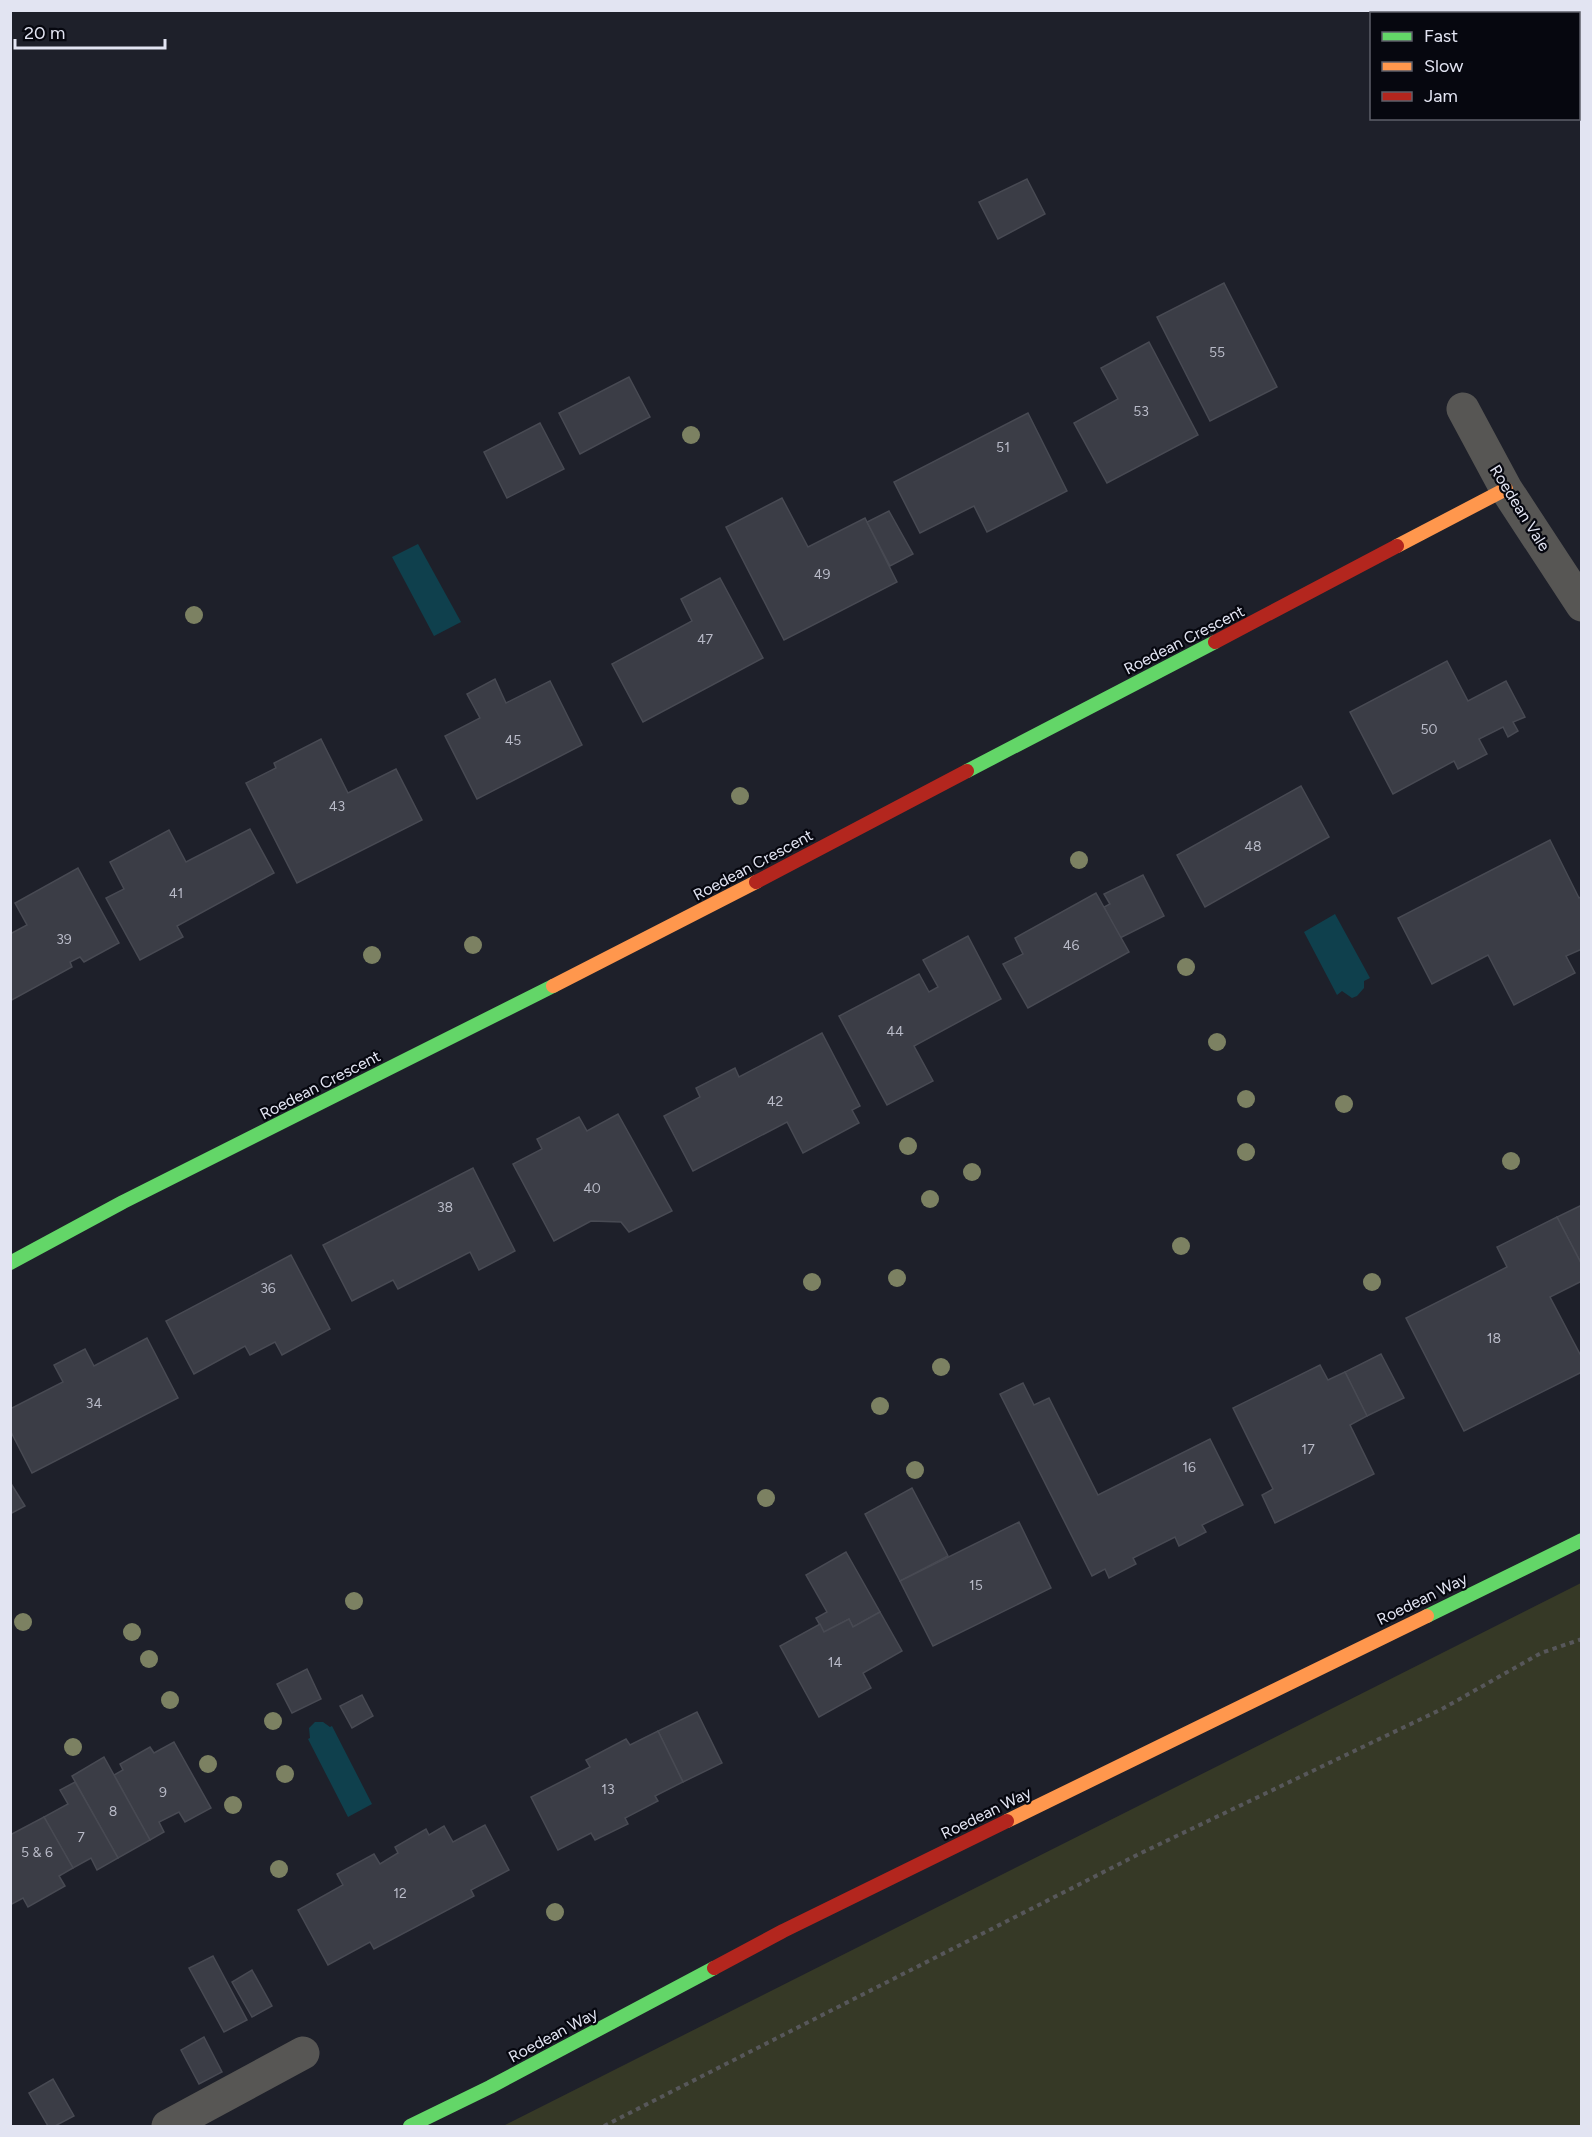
<svg xmlns="http://www.w3.org/2000/svg" width="1592" height="2137" font-family="Figtree,sans-serif">
	<rect width="100%" height="100%" fill="#1e202a"/>
	<polygon fill="#363926" points="1581,1583 1581,2126 503,2126"/>
	<g fill="#0f404d">
		<polygon points="418,544 461,622 434,636 392,557"/>
		<polygon points="1335,914 1370,978 1364,981 1364,988 1357,996 1352,998 1342,991 1337,995 1304,932"/>
		<polygon points="315,1722 323,1722 330,1727 332,1726 372,1804 348,1817 308,1739 310,1738 309,1728"/>
	</g>
	<g fill="#3b3d46" stroke="#484a53" stroke-width="1.5">
		<polygon points="1027,179 1045,214 998,239 979,202"/>
		<polygon points="1224,283 1277,387 1210,421 1157,317"/>
		<polygon points="1149,342 1198,435 1107,483 1074,423 1118,399 1101,368"/>
		<polygon points="629,377 650,417 580,454 559,413"/>
		<polygon points="1028,413 1067,491 987,532 974,506 920,533 894,482"/>
		<polygon points="540,423 564,469 507,498 484,452"/>
		<polygon points="782,498 808,547 865,518 897,582 784,640 726,527"/>
		<polygon points="889,511 913,554 890,566 867,522"/>
		<polygon points="720,578 763,658 643,722 612,664 692,621 681,599"/>
		<polygon points="1447,661 1468,701 1506,681 1525,717 1513,722 1518,731 1508,737 1503,727 1479,739 1487,754 1458,769 1454,761 1393,794 1350,712"/>
		<polygon points="495,679 506,703 550,681 582,745 477,799 445,736 480,718 467,694"/>
		<polygon points="321,739 348,793 396,769 422,820 297,883 246,783 276,768 274,763"/>
		<polygon points="1301,786 1329,837 1205,907 1177,855"/>
		<polygon points="250,829 274,873 177,926 183,937 140,960 106,898 124,889 110,862 169,830 186,862"/>
		<polygon points="1550,840 1579,898 1582,896 1582,949 1566,956 1575,973 1514,1005 1488,955 1432,984 1398,918"/>
		<polygon points="78,868 119,943 84,962 80,957 70,962 72,967 10,1001 10,934 27,925 15,903"/>
		<polygon points="1143,875 1164,916 1120,938 1104,907 1110,904 1104,894"/>
		<polygon points="1096,893 1129,952 1028,1008 1003,964 1023,954 1015,938"/>
		<polygon points="968,936 1001,999 914,1046 933,1081 887,1105 839,1016 919,974 929,992 938,987 923,960"/>
		<polygon points="822,1033 860,1106 852,1110 859,1123 803,1153 787,1122 693,1171 664,1116 700,1097 696,1088 735,1068 739,1077"/>
		<polygon points="618,1114 672,1211 629,1232 621,1222 591,1221 554,1241 513,1164 542,1149 537,1139 579,1117 587,1131"/>
		<polygon points="473,1168 515,1251 479,1270 470,1252 398,1289 393,1280 352,1301 323,1245"/>
		<polygon points="1582,1205 1582,1265 1557,1217"/>
		<polygon points="1557,1217 1582,1265 1582,1281 1550,1297 1582,1358 1582,1372 1464,1431 1406,1318 1507,1267 1497,1247"/>
		<polygon points="291,1255 330,1329 282,1355 275,1342 250,1355 245,1346 194,1374 166,1321"/>
		<polygon points="147,1338 178,1398 32,1473 10,1430 10,1409 63,1382 54,1365 85,1349 94,1366"/>
		<polygon points="1381,1354 1404,1398 1367,1416 1345,1372"/>
		<polygon points="1320,1365 1328,1380 1345,1372 1367,1416 1350,1425 1374,1474 1275,1523 1262,1495 1273,1489 1233,1408"/>
		<polygon points="1023,1383 1034,1405 1049,1398 1098,1495 1210,1439 1243,1505 1202,1525 1206,1532 1179,1546 1175,1537 1133,1558 1136,1564 1109,1578 1105,1569 1092,1576 1000,1394"/>
		<polygon points="10,1482 25,1506 10,1514"/>
		<polygon points="912,1488 948,1556 900,1581 865,1514"/>
		<polygon points="1019,1522 1051,1588 933,1646 900,1581"/>
		<polygon points="846,1552 880,1612 853,1627 849,1619 824,1632 816,1618 827,1612 806,1575"/>
		<polygon points="880,1612 902,1651 863,1673 871,1688 819,1717 780,1646 820,1624 824,1632 849,1619 853,1627"/>
		<polygon points="307,1669 321,1699 292,1713 277,1684"/>
		<polygon points="362,1695 373,1716 352,1728 340,1706"/>
		<polygon points="697,1712 722,1763 683,1782 658,1731"/>
		<polygon points="658,1731 683,1782 655,1796 658,1801 625,1818 628,1824 595,1840 591,1833 558,1850 531,1797 590,1767 586,1760 626,1739 630,1745"/>
		<polygon points="174,1742 211,1808 185,1822 179,1812 159,1822 164,1832 150,1840 114,1775 123,1770 120,1764 150,1747 154,1753"/>
		<polygon points="104,1757 150,1840 118,1858 72,1776"/>
		<polygon points="75,1782 118,1858 97,1870 91,1858 73,1868 44,1817 68,1804 60,1790"/>
		<polygon points="44,1817 73,1868 59,1876 65,1886 28,1907 23,1898 10,1905 10,1835"/>
		<polygon points="485,1825 509,1870 471,1890 474,1896 374,1949 370,1942 328,1965 298,1910 343,1885 337,1874 374,1854 380,1864 398,1853 395,1847 426,1829 429,1835 444,1826 453,1842"/>
		<polygon points="213,1956 247,2020 224,2032 189,1968"/>
		<polygon points="252,1970 272,2006 252,2017 232,1982"/>
		<polygon points="204,2037 222,2072 199,2084 181,2050"/>
		<polygon points="53,2079 74,2116 55,2126 48,2126 29,2093"/>
	</g>
	<g fill="none" stroke-linecap="round" stroke-linejoin="round">
		<polyline stroke="#57575a" stroke-width="4" stroke-dasharray="4.5 4.5" stroke-linecap="butt" points="604,2126 1139,1854 1442,1709 1541,1653 1582,1639"/>
		<g stroke="#575654" stroke-width="33">
			<polyline points="1463,409 1506,489 1582,605"/>
			<polyline points="168,2126 303,2053"/>
		</g>
		<g stroke="#63d668" stroke-width="14">
			<polyline points="967,771 1215,642"/>
			<polyline points="10,1263 123,1202 553,986"/>
			<polyline points="1427,1616 1582,1540"/>
			<polyline points="410,2126 490,2087 714,1968"/>
		</g>
		<g stroke="#ff974d" stroke-width="14">
			<polyline points="1397,546 1506,489"/>
			<polyline points="553,986 756,882"/>
			<polyline points="1007,1821 1427,1616"/>
		</g>
		<g stroke="#b3261e" stroke-width="14">
			<polyline points="1215,642 1397,546"/>
			<polyline points="756,882 967,771"/>
			<polyline points="714,1968 783,1931 1007,1821"/>
		</g>
	</g>
	<g fill="#7c8162">
		<circle cx="691" cy="435" r="9"/>
		<circle cx="194" cy="615" r="9"/>
		<circle cx="740" cy="796" r="9"/>
		<circle cx="1079" cy="860" r="9"/>
		<circle cx="473" cy="945" r="9"/>
		<circle cx="372" cy="955" r="9"/>
		<circle cx="1186" cy="967" r="9"/>
		<circle cx="1217" cy="1042" r="9"/>
		<circle cx="1246" cy="1099" r="9"/>
		<circle cx="1344" cy="1104" r="9"/>
		<circle cx="908" cy="1146" r="9"/>
		<circle cx="1246" cy="1152" r="9"/>
		<circle cx="1511" cy="1161" r="9"/>
		<circle cx="972" cy="1172" r="9"/>
		<circle cx="930" cy="1199" r="9"/>
		<circle cx="1181" cy="1246" r="9"/>
		<circle cx="897" cy="1278" r="9"/>
		<circle cx="812" cy="1282" r="9"/>
		<circle cx="1372" cy="1282" r="9"/>
		<circle cx="941" cy="1367" r="9"/>
		<circle cx="880" cy="1406" r="9"/>
		<circle cx="915" cy="1470" r="9"/>
		<circle cx="766" cy="1498" r="9"/>
		<circle cx="354" cy="1601" r="9"/>
		<circle cx="23" cy="1622" r="9"/>
		<circle cx="132" cy="1632" r="9"/>
		<circle cx="149" cy="1659" r="9"/>
		<circle cx="170" cy="1700" r="9"/>
		<circle cx="273" cy="1721" r="9"/>
		<circle cx="73" cy="1747" r="9"/>
		<circle cx="208" cy="1764" r="9"/>
		<circle cx="285" cy="1774" r="9"/>
		<circle cx="233" cy="1805" r="9"/>
		<circle cx="279" cy="1869" r="9"/>
		<circle cx="555" cy="1912" r="9"/>
	</g>
	<g text-anchor="middle" dominant-baseline="central" stroke-width="4.5" stroke-linejoin="round" paint-order="stroke">
		<g font-size="14" fill="#b8bac7">
			<text x="1217" y="352">55</text>
			<text x="1141" y="411">53</text>
			<text x="1003" y="447">51</text>
			<text x="822" y="574">49</text>
			<text x="705" y="639">47</text>
			<text x="1429" y="729">50</text>
			<text x="513" y="740">45</text>
			<text x="337" y="806">43</text>
			<text x="1253" y="846">48</text>
			<text x="176" y="893">41</text>
			<text x="64" y="939">39</text>
			<text x="1071" y="945">46</text>
			<text x="895" y="1031">44</text>
			<text x="775" y="1101">42</text>
			<text x="592" y="1188">40</text>
			<text x="445" y="1207">38</text>
			<text x="268" y="1288">36</text>
			<text x="1494" y="1338">18</text>
			<text x="94" y="1403">34</text>
			<text x="1308" y="1449">17</text>
			<text x="1189" y="1467">16</text>
			<text x="976" y="1585">15</text>
			<text x="835" y="1662">14</text>
			<text x="608" y="1789">13</text>
			<text x="163" y="1792">9</text>
			<text x="113" y="1811">8</text>
			<text x="81" y="1837">7</text>
			<text x="37" y="1852">5 &amp; 6</text>
			<text x="400" y="1893">12</text>
		</g>
		<g font-size="16" fill="#e2e4f2" stroke="#06070f">
			<text transform="translate(1520 508) rotate(58)">Roedean Vale</text>
			<text transform="translate(1184 640) rotate(-27)">Roedean Crescent</text>
			<text transform="translate(753 865) rotate(-28)">Roedean Crescent</text>
			<text transform="translate(320 1085) rotate(-27)">Roedean Crescent</text>
			<text transform="translate(1422 1599) rotate(-26)">Roedean Way</text>
			<text transform="translate(986 1813) rotate(-26)">Roedean Way</text>
			<text transform="translate(553 2035) rotate(-28)">Roedean Way</text>
		</g>
	</g>
	<rect width="1592" height="2137" fill="none" stroke="#e2e4f2" stroke-width="24"/>
	<rect x="1370" y="12" width="210" height="108" fill="#06070f" stroke="#5e5f6a" stroke-width="1.5"/>
	<rect x="1382" y="32" width="30" height="9" fill="#63d668" stroke="#5e5f6a" stroke-width="1.5"/>
	<text x="1424" y="42" font-size="18" fill="#e2e4f2">Fast</text>
	<rect x="1382" y="62" width="30" height="9" fill="#ff974d" stroke="#5e5f6a" stroke-width="1.5"/>
	<text x="1424" y="72" font-size="18" fill="#e2e4f2">Slow</text>
	<rect x="1382" y="92" width="30" height="9" fill="#b3261e" stroke="#5e5f6a" stroke-width="1.5"/>
	<text x="1424" y="102" font-size="18" fill="#e2e4f2">Jam</text>
	<path d="M15 39v9h150v-9" fill="none" stroke="#e2e4f2" stroke-width="3"/>
	<text x="24" y="39" font-size="18" fill="#e2e4f2" stroke="#06070f" stroke-width="4.5" paint-order="stroke">20 m</text>
</svg>
